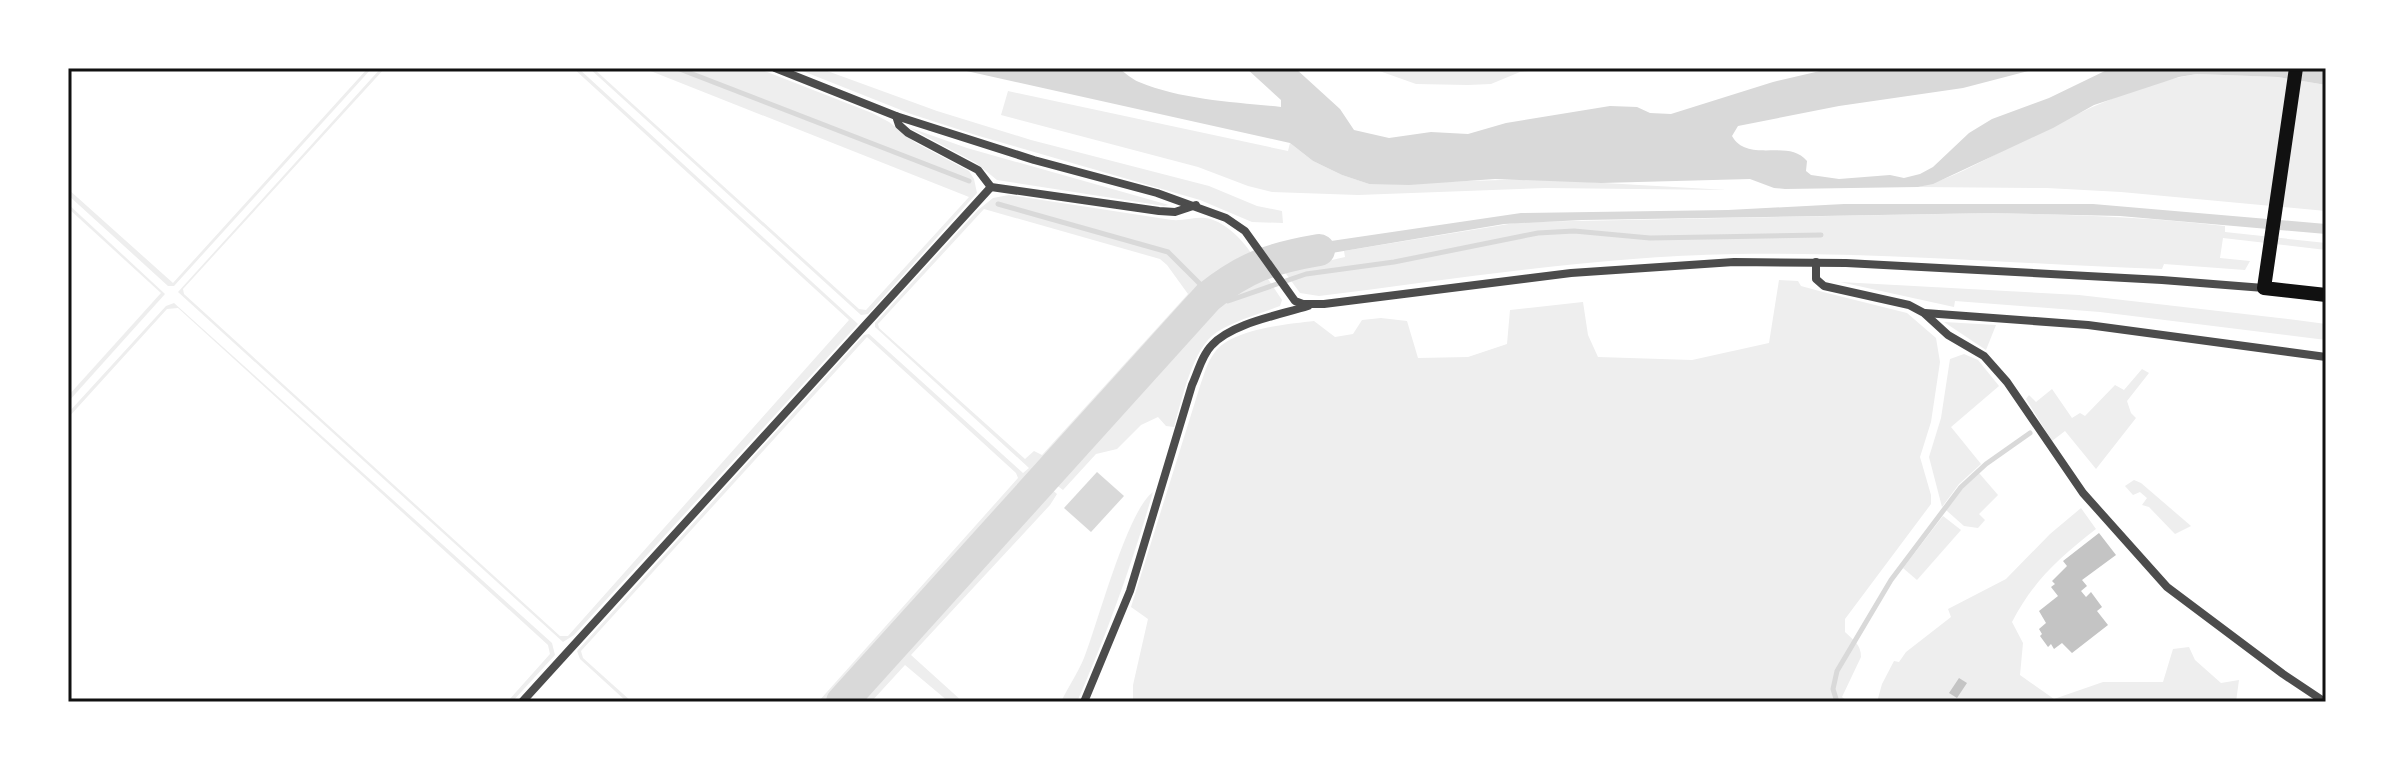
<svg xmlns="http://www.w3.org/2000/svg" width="2394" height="770" font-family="'Golos Text',sans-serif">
	<rect width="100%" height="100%" fill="#fff"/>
	<g fill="#eee" fill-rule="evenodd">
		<polygon points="368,68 372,68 174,286 168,286 68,195 68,189 173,283"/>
		<polygon points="381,68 385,68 183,289 184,294 560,636 568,636 849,320 573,68 578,68 858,324 574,635 563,642 178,292"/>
		<polygon points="589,68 593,68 859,309 866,310 969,197 643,68 757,68 872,113 889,122 916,143 969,171 974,179 977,193 868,314 861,315"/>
		<polygon points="795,68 819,68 937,111 1031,140 1209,186 1257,206 1282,211 1283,223 1252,222 1200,200 979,136 911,114"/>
		<polygon points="1371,68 1557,68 1520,72 1491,84 1468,85 1416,84"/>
		<path d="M2197,74L2278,77L2326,85V211L2121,192L2047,188L1918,187C1950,180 1978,163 2008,148C2069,118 2129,85 2197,74Z"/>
		<polygon points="1008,91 1288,151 1290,143 1313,161 1342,175 1369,184 1534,179 1727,190 1545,188 1358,195 1272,192 1248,186 1198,167 1001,115"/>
		<polygon points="908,127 967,148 1169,205 1164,206 997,180 976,163"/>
		<path d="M1009,195L1172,220C1183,221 1195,217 1205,218C1223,220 1242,239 1251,253L1209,282L828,702H818L1018,478L1016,473L867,337L581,651L583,658L632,702H627L580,659L577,651L864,335L869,334L1023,473L1029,468L875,327V323L978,210L993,198ZM984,209L1160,259L1167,265L1188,294L1042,455L1034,451L1025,459L879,328L878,324Z"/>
		<polygon points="68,204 165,294 68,402 68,396 161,293 68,208"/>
		<path d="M1993,213C2071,215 2148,217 2225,226V232L2326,243V250L2223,238L2220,258L2250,261L2245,270L2164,264L2162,269C2020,264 1878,252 1736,254C1596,256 1458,279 1319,296L1300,293L1284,271L1345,257L1344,251L1521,222Z"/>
		<path d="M1264,273L1282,300L1280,306C1259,314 1236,320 1217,332C1192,348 1182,400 1174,427L1166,426L1158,417L1141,425L1117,449L1096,454L1063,490L1055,484L1205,313L1239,285Z"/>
		<path d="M1779,280L1798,281L1801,286L1823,292L1907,313L1936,338L1940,362L1931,422L1920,457L1931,495V504L1845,619V632C1853,640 1861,644 1861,657L1842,697L1848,702H1133V685L1148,619L1131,607L1200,386C1204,375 1207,362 1215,352C1231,329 1288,324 1314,321L1335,337L1353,334L1362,320L1381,318L1407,321L1418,358L1468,357L1507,344L1510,310L1583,302L1588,335L1598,357L1692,360L1769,343Z"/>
		<polygon points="1840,282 2079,295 2296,320 2326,324 2326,340 2100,312 1955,301 1954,307"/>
		<polygon points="174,303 552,643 555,655 512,702 507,702 550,654 548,645 178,308 167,309 68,418 68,413 166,306"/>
		<polygon points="1944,322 1996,325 1986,350"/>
		<polygon points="1964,354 1978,360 1999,386 1951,427 1981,464 1959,484 1942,507 1929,457 1941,418 1950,359"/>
		<polygon points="2142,369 2149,373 2127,401 2131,413 2136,418 2096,469 2065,431 2052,441 2026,399 2029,395 2036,402 2052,389 2072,418 2080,413 2085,416 2115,385 2124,390"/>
		<polygon points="1979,473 1998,495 1979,514 1985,520 1978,528 1964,526 1946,510 1963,488"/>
		<polygon points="2134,480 2141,483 2191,526 2175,534 2149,507 2142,505 2147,498 2140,492 2133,495 2125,486"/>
		<polygon points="1050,488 1057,494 1050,505 911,655 963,702 949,702 905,665 871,702 855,702"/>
		<path d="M1153,492C1131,567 1108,631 1077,702H1061C1068,687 1078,673 1084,658C1098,623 1127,511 1153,492Z"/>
		<path d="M2081,508L2096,529C2059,558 2034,580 2012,622L2023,643L2020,675L2054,699L2103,682H2163L2173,649L2189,647L2195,660L2221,683L2239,680L2236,702H1877L1882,684L1894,661L1899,662L1906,652L1951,617L1948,609L2006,579L2050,534Z"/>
		<polygon points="1943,516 1961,530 1917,580 1903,568"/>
	</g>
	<g fill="#d9d9d9">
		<path d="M953,68H1118C1125,72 1131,79 1139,82C1182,100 1235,102 1281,107V100L1246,68H1295L1340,109L1354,130L1389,138L1431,132L1468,134L1506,123L1610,106L1637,107L1650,113L1671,114L1773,82L1833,68H2040L1963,88L1839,106L1738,126L1732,136C1748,164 1788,138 1807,161L1806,171L1811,175L1839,179L1890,175L1904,178L1920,174L1933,167L1969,133L1992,119L2049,98L2111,68H2326V85L2278,77L2197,74L2179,77L2094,105L2053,128L1933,184L1918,187L1785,189L1774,188L1750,179L1601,183L1495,179L1409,185L1369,184L1342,175L1313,161L1290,143Z"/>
		<polygon points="1844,204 2093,204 2326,224 2326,234 2120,216 1993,213 1582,220 1504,224 1320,255 1281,266 1270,250 1521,213 1728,210"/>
		<polygon points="1097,472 1124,496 1091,532 1064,508"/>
	</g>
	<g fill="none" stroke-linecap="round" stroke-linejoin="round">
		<g stroke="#d9d9d9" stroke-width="5">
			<polyline points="677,68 969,181"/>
			<polyline points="998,204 1168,252 1202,286 1228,301 1306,274 1394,262 1538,233 1574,231 1650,238 1821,235"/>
			<polyline points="1837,702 1833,689 1837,671 1891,580 1961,487 1986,464 2030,433"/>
		</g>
		<path stroke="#d9d9d9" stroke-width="32" d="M842,702L1208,297C1245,267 1272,258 1319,250"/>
	</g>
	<g fill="#c4c4c4">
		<polygon points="2099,533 2116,555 2082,580 2087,586 2081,591 2086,597 2091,592 2102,607 2097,611 2108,625 2072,653 2062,643 2054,649 2051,644 2048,647 2040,636 2042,634 2039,629 2046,623 2039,611 2058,596 2051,587 2055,584 2052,581 2067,566 2063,561"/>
		<polygon points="1959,678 1967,683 1957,698 1949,693"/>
	</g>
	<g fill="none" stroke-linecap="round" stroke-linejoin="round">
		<g stroke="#4c4c4c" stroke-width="8">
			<polyline points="775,68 896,116 1034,160 1157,193 1226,218 1245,231 1295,301 1303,304 1324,304 1571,273 1734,262 1846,263 2162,280 2264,288"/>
			<polyline points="896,116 899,125 908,133 978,170 991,187 1159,211 1175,212 1196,205"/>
			<polyline points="1816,262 1816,279 1824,286 1909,305 1924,313 1948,335 1984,356 2007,382 2083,493 2167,587 2283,674 2325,702"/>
			<polyline points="1925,313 2088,325 2326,357"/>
			<polyline points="522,702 991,187"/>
			<path d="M1084,702L1130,591L1192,385C1198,372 1202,355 1212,345C1232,323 1280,315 1308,306"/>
		</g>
		<polyline stroke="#111" stroke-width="14" points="2296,68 2264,288 2326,295"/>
	</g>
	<rect width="2394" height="770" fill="none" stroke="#ffffff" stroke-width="140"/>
	<rect x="70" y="70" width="2254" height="630" fill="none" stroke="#111" stroke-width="3"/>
</svg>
